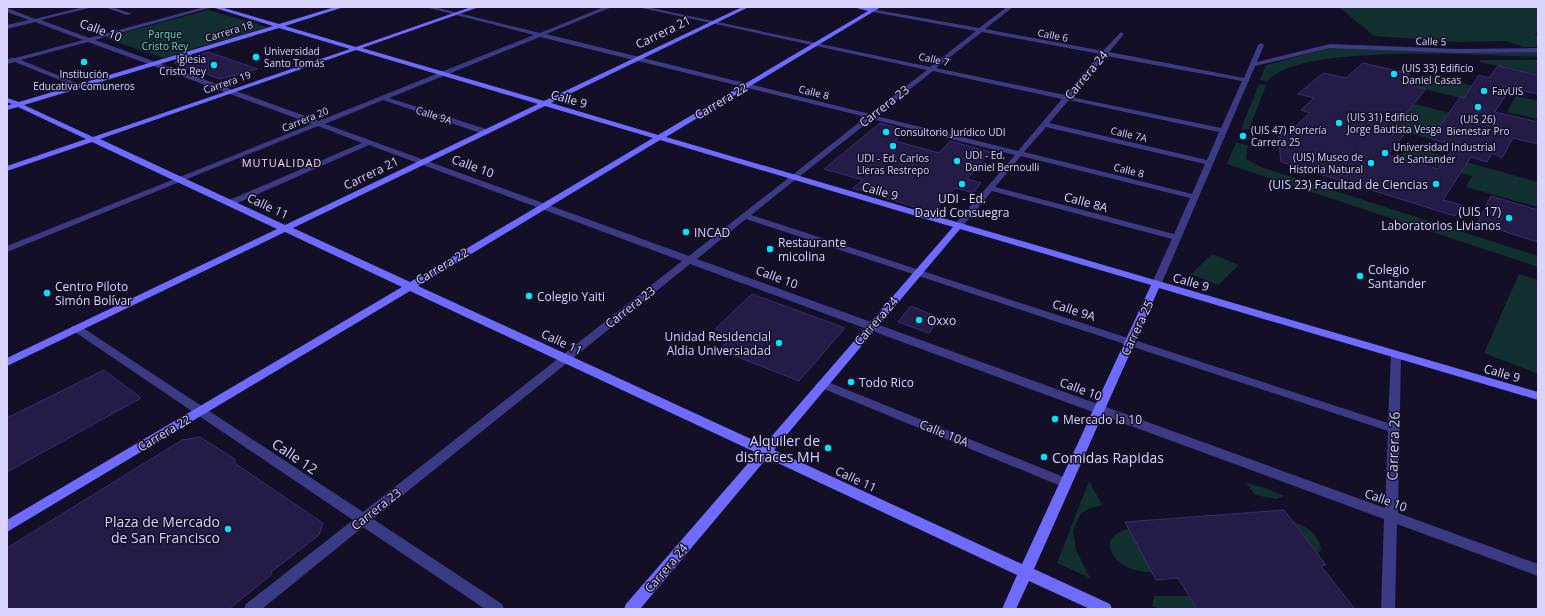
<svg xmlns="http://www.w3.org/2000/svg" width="1545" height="616" font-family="'Open Sans',sans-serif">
	<rect width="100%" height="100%" fill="#130f26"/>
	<g fill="#12302f">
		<polygon points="1339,7 1538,7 1538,33 1534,34 1538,36 1538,47 1524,47 1506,41 1459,42 1374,36"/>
		<polygon points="208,10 267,27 163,58 105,38"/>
		<path d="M1333,47L1538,51V57C1488,56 1296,42 1267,82L1260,80L1266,65Z"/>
		<polygon points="1481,60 1538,60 1538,74 1479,62"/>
		<polygon points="1426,75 1475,86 1466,99 1415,87"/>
		<polygon points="1259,84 1266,85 1249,130 1241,129"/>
		<polygon points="1516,96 1538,101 1538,119 1507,112"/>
		<polygon points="1414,104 1450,113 1431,139 1384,126 1387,111 1405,115"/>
		<polygon points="1236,142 1248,145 1246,159 1261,167 1538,256 1538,267 1227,164"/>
		<polygon points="1408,146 1538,182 1538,207 1466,187 1472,176 1400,156"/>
		<polygon points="1212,254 1239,265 1218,285 1191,274"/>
		<polygon points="1519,274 1538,280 1538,374 1484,353"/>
		<polygon points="1089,481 1102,505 1091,508 1081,513 1073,530 1076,550 1090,578 1057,563"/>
		<polygon points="1245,482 1265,488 1284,496 1276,499 1255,495"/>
		<path d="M1292,521C1307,527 1318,533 1321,550L1317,554Z"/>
		<path d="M1129,529L1153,573C1144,571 1133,571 1125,566C1105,554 1103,534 1129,529Z"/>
		<polygon points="1154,596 1189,596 1197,609 1159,609 1152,606"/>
	</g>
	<g fill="#241b47" stroke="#3b2d73">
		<polygon points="208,52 258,69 220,79 174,63"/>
		<polygon points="1363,63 1410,74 1401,83 1426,89 1393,129 1406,132 1388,155 1438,169 1455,145 1431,139 1460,97 1464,98 1479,75 1489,78 1498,66 1538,75 1538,94 1510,88 1495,112 1538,122 1538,144 1513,138 1502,158 1492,153 1487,162 1471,157 1443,200 1461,205 1455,216 1281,162 1278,132 1287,134 1310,113 1301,110 1314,98 1298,94 1323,73 1346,78"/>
		<polygon points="880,123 906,130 895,141 939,153 950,141 990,152 967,179 981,183 973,193 955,188 932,212 853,188 863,180 824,169"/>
		<polygon points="1491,196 1538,210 1538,242 1477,223"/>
		<polygon points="752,294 845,328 799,381 720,350 732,336 715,329"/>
		<polygon points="911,306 940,318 929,333 898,322"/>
		<polygon points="104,370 141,398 7,472 7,418"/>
		<polygon points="200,437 236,460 233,462 323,523 319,535 271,572 272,574 229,609 7,609 7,548 182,440"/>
		<polygon points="1284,510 1326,565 1321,566 1355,609 1197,609 1178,578 1156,580 1125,522"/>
	</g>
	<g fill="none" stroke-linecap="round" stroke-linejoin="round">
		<g fill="#3d3a85" fill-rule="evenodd">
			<path d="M83,7H93L41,20L89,38L204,7H213L95,40L319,121L534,35L425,7H434L540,33L604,7H612L546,34L870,114L927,70L637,7H647L930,67L976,31L873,12L871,11V9L979,28L1007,7H1013L985,29L1103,51L1121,32L1124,34L1109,52L1244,78L1258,45L1261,43L1264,45L1257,62L1330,44L1459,49L1538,48V52L1459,53L1330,48L1255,66L1161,285L1156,288L1151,285L1172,239L992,191L961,228H955L954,226L955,224L1015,155L872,119L751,215L1388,423L1391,355L1392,353H1400L1401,355L1398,513L1538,564V576L1397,524L1395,609H1381L1384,519L690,264L373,519L502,604L504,609H485L363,527L262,609H244L246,604L353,520L72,330L71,328L72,326H80L363,512L682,261L369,145L233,205H227L226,203L227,201L362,143L318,126L7,252V246L312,124L88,42L21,60L81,85V87H77L15,62L7,64V60L11,58H15L83,40L35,22L7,29V25L29,20L7,12V8L35,19ZM982,32L1100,54L1065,95L936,68ZM540,37L866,117L689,256L325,124L383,100L483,134H489V130L389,98ZM1106,56L1242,81L1221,128L1071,97ZM933,71L1062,99L1018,151L876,116ZM1069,100L1219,132L1207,160L1049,123ZM1046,127L1205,164L1192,194L1024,152ZM1021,156L1190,198L1174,234L995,187ZM746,219L1388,431L1385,508L697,259Z"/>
			<polygon points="104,7 112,7 132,14 127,15"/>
			<polygon points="823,380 1071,480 1072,483 1071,486 1066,488 1061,486 819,387 817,384 819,381"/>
		</g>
		<path fill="#6f6bff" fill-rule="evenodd" d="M212,7H221L279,24L335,7H344L285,26L356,47L471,7H479L362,48L544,101L742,7H749L551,103L658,135L868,11L853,7L872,8L881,7L666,137L1538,392V400L1159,288L1034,569L1110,604L1112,609H1090L1029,581L1016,609H1002L1017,575L767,458L640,609H624L626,604L757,453L410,291L7,532V520L402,287L285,232L7,366V358L277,229L92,142L7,171V166L86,139L18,107L7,110V106L12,104L7,102V98L19,102L273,26ZM279,28L350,49L93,137L24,105ZM356,50L538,104L285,225L100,139ZM545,106L653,138L410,282L293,228ZM660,140L953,227L764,445L418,286ZM960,229L1151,285L1022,564L774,450Z"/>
	</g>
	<g fill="#00e5ff" stroke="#130f26" stroke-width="1.5">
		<circle cx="256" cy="57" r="4"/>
		<circle cx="84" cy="62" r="4"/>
		<circle cx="214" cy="65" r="4"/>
		<circle cx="1394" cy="74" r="4"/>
		<circle cx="1484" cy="91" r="4"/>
		<circle cx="1478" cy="107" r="4"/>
		<circle cx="1339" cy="123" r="4"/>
		<circle cx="886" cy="132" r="4"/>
		<circle cx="1243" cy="136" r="4"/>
		<circle cx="893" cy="146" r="4"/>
		<circle cx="1385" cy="153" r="4"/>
		<circle cx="957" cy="161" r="4"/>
		<circle cx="1371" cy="163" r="4"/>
		<circle cx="962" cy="184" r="4"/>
		<circle cx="1436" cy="184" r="4"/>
		<circle cx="1509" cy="218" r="4"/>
		<circle cx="686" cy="232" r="4"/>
		<circle cx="770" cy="249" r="4"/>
		<circle cx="1360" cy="276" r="4"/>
		<circle cx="47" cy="293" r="4"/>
		<circle cx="529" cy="296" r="4"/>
		<circle cx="919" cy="320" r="4"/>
		<circle cx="779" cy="343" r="4"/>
		<circle cx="851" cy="382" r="4"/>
		<circle cx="1055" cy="419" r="4"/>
		<circle cx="828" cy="448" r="4"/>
		<circle cx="1044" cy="457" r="4"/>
		<circle cx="228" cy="529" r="4"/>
	</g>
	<g text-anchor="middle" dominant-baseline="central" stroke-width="3" stroke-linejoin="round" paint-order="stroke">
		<g font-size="10" fill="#d9d4ff" stroke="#130f26">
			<text transform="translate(229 31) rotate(-17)">Carrera 18</text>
			<text transform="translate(1053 35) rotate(11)">Calle 6</text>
			<text transform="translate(1431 41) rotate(2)">Calle 5</text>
			<text transform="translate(934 59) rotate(12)">Calle 7</text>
			<text transform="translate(227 82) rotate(-19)">Carrera 19</text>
			<text transform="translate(814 92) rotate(14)">Calle 8</text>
			<text transform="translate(434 115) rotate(18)">Calle 9A</text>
			<text transform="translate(305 119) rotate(-22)">Carrera 20</text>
			<text transform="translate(1129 134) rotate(13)">Calle 7A</text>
			<text transform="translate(1129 170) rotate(14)">Calle 8</text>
		</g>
		<g font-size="10" fill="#5fe0c0" stroke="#130f26">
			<text x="165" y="34">Parque<tspan x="165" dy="12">Cristo Rey</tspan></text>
		</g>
		<g font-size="10" fill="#d9d4ff" stroke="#130f26" text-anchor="start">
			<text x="264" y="51">Universidad<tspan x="264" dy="12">Santo Tomás</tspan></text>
			<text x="206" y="59" text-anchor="end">Iglesia<tspan x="206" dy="12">Cristo Rey</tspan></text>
			<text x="1402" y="68">(UIS 33) Edificio<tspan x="1402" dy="12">Daniel Casas</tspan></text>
			<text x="84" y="74" text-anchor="middle">Institución<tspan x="84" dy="12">Educativa Comuneros</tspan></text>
			<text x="1492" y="91">FavUIS</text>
			<text x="1347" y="117">(UIS 31) Edificio<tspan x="1347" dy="12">Jorge Bautista Vesga</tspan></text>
			<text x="1478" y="119" text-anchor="middle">(UIS 26)<tspan x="1478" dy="12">Bienestar Pro</tspan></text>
			<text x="1251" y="130">(UIS 47) Portería<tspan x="1251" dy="12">Carrera 25</tspan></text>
			<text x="894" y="132">Consultorio Jurídico UDI</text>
			<text x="1393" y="147">Universidad Industrial<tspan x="1393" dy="12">de Santander</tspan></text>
			<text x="965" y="155">UDI - Ed.<tspan x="965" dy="12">Daniel Bernoulli</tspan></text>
			<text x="1363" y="157" text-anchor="end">(UIS) Museo de<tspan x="1363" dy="12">Historia Natural</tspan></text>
			<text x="893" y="158" text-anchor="middle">UDI - Ed. Carlos<tspan x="893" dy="12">Lleras Restrepo</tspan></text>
		</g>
		<g font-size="11" letter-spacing="1" fill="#ffd6f0" stroke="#130f26">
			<text x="282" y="162">MUTUALIDAD</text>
		</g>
		<g font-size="12" fill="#d9d4ff" stroke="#130f26">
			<text transform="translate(101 30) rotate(20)">Calle 10</text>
			<text transform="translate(663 32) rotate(-26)">Carrera 21</text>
			<text transform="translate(1086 75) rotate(-50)">Carrera 24</text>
			<text transform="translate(569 99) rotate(16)">Calle 9</text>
			<text transform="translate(721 101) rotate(-31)">Carrera 22</text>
			<text transform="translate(884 106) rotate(-38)">Carrera 23</text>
			<text transform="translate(473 166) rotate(20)">Calle 10</text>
			<text transform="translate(371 173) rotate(-26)">Carrera 21</text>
			<text transform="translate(880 191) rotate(16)">Calle 9</text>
			<text transform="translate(1086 202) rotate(15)">Calle 8A</text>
			<text transform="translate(268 206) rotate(25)">Calle 11</text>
			<text transform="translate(442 266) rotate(-31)">Carrera 22</text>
			<text transform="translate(777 277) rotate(20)">Calle 10</text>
			<text transform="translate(1191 282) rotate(16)">Calle 9</text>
			<text transform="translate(630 307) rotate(-38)">Carrera 23</text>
			<text transform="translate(1074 310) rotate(18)">Calle 9A</text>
			<text transform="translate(876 321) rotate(-49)">Carrera 24</text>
			<text transform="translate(1137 328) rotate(-65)">Carrera 25</text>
			<text transform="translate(562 342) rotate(25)">Calle 11</text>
			<text transform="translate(1502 373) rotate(16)">Calle 9</text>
			<text transform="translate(1081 389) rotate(20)">Calle 10</text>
			<text transform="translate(164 433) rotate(-31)">Carrera 22</text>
			<text transform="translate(944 433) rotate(22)">Calle 10A</text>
			<text transform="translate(856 479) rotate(25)">Calle 11</text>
			<text transform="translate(1386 500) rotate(20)">Calle 10</text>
			<text transform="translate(376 509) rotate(-38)">Carrera 23</text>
			<text transform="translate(666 568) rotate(-50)">Carrera 24</text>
		</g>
		<g font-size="12" fill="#d9d4ff" stroke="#130f26" text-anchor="start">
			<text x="1428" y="184" text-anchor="end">(UIS 23) Facultad de Ciencias</text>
			<text x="962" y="198" text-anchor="middle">UDI - Ed.<tspan x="962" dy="14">David Consuegra</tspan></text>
			<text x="1501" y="211" text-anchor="end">(UIS 17)<tspan x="1501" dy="14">Laboratorios Livianos</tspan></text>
			<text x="694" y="232">INCAD</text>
			<text x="778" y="242">Restaurante<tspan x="778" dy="14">micolina</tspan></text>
			<text x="1368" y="269">Colegio<tspan x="1368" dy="14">Santander</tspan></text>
			<text x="55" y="286">Centro Piloto<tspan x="55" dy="14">Simón Bolívar</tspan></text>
			<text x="537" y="296">Colegio Yaiti</text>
			<text x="927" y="320">Oxxo</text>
			<text x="771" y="336" text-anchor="end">Unidad Residencial<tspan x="771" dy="14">Aldia Universiadad</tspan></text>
			<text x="859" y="382">Todo Rico</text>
			<text x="1063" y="419">Mercado la 10</text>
		</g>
		<g font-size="14" fill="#d9d4ff" stroke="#130f26" text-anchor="end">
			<text x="820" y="440">Alquiler de<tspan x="820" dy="16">disfraces MH</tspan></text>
			<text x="1052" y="457" text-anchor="start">Comidas Rapidas</text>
			<text x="220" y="521">Plaza de Mercado<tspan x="220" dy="16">de San Francisco</tspan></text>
		</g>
		<g font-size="14" fill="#d9d4ff" stroke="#130f26">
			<text transform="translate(1393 446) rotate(-88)">Carrera 26</text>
			<text transform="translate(295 456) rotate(34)">Calle 12</text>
		</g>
	</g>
	<rect width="1545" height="616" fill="none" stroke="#d9d4ff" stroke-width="16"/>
</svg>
